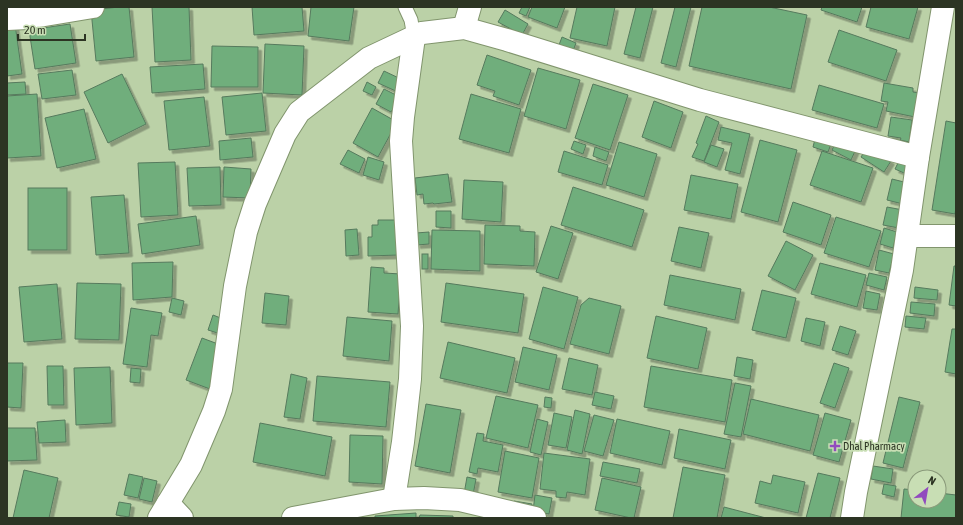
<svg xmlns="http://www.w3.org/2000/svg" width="963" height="525" font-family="'Asap Condensed',sans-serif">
	<defs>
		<filter id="shadow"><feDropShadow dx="3.5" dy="3.5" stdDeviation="0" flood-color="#0004"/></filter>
	</defs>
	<rect width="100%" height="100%" fill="#bbd1a7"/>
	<g fill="#70ae7c" stroke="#567a5d" filter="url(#shadow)">
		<polygon points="119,7 129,7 134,57 96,61 91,10"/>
		<polygon points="152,7 189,7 191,60 155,62"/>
		<polygon points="252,7 302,7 304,31 254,35"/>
		<polygon points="311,7 354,7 349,41 308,36"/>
		<polygon points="522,7 530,7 526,16 519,13"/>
		<polygon points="532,7 565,7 557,28 528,17"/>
		<polygon points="577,7 615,7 607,46 570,38"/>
		<polygon points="636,7 653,7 640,58 624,54"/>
		<polygon points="675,7 691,7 676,67 661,63"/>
		<polygon points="702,7 769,7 807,15 791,89 689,66"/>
		<polygon points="822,7 862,7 857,22 821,10"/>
		<polygon points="871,7 918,7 909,39 866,27"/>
		<polygon points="505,10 528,24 522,35 498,22"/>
		<polygon points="15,24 22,74 7,76 7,26"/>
		<polygon points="70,24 76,63 35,69 29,30"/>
		<polygon points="839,30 897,50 886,81 828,62"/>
		<polygon points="562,37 576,43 570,59 556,53"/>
		<polygon points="265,44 304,46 302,95 263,93"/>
		<polygon points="212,46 258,47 258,87 211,87"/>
		<polygon points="487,55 531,70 519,105 493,96 495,91 477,85"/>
		<polygon points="203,64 205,89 152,93 150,67"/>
		<polygon points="538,68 580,80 566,129 524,116"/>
		<polygon points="72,70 76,95 42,99 38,74"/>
		<polygon points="384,71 403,80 398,92 378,83"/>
		<polygon points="122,74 146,124 108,143 84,92"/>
		<polygon points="25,82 26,94 7,95 7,83"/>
		<polygon points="367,82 376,87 372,95 363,91"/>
		<polygon points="884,83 913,88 913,92 919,93 915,117 886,111 888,102 881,101"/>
		<polygon points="593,84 628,95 610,150 575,138"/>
		<polygon points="819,85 884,104 877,128 812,110"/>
		<polygon points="384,89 400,97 391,112 376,104"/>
		<polygon points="262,93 266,131 226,135 222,97"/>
		<polygon points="37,94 41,156 7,158 7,96"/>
		<polygon points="471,94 521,109 509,153 459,139"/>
		<polygon points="204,97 210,146 169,150 164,101"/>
		<polygon points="654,101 683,112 671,148 642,137"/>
		<polygon points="372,108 397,122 378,157 353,143"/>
		<polygon points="84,109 96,159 57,168 45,118"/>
		<polygon points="706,116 719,122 704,161 692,157 698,144 696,143"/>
		<polygon points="891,117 912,120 909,142 900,140 901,138 888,136"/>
		<polygon points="946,121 956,123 956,207 955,214 932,210"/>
		<polygon points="721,127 750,134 740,174 725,170 732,143 718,140"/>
		<polygon points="251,138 253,157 220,160 219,141"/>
		<polygon points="815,139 831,144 828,152 813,147"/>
		<polygon points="760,140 797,150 778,222 741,212"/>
		<polygon points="837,140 856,149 851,160 832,150"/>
		<polygon points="574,141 586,145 583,154 571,149"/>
		<polygon points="619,142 657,154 644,197 606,185"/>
		<polygon points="711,145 724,149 717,167 704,162"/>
		<polygon points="868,146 891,161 884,172 861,157"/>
		<polygon points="595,147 609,152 606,161 593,156"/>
		<polygon points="348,150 365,159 359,173 340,164"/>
		<polygon points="564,151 608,165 602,185 558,172"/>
		<polygon points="822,151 873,168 861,202 810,185"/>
		<polygon points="368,157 384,162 379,180 363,175"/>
		<polygon points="899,161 908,166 904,173 895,169"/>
		<polygon points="175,162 178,215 141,217 138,163"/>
		<polygon points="220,167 221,205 189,206 187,168"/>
		<polygon points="224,167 251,169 250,198 223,197"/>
		<polygon points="448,174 452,202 434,204 433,203 424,204 423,194 417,195 415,178"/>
		<polygon points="691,175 738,184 731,219 684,210"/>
		<polygon points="892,179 908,183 903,204 887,200"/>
		<polygon points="464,180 503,182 501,222 462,219"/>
		<polygon points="573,187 644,210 632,247 561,225"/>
		<rect x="28" y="188" width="39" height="62"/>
		<polygon points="124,195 129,253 96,255 91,197"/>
		<polygon points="793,202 831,215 821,245 783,232"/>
		<polygon points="887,207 903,210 899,228 883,225"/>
		<polygon points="436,211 451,211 451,228 436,227"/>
		<polygon points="196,216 200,245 142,254 138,224"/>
		<polygon points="836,217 881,231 869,267 824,253"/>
		<polygon points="378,220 398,220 399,255 368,256 368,237 372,237 372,225 378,225"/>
		<polygon points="485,225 520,226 520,231 535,232 534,266 484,264"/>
		<polygon points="551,226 573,233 558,279 536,272"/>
		<polygon points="679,227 709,233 701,268 671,261"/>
		<polygon points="884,228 897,232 893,248 880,244"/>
		<polygon points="357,229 359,255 346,256 345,230"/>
		<polygon points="432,230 480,231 480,271 431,269"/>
		<polygon points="429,232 429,244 417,245 416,233"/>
		<polygon points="786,241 813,255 795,290 768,276"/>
		<polygon points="879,250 894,254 889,273 875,270"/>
		<rect x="422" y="254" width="6" height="15"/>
		<polygon points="173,262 172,297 133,300 132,263"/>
		<polygon points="820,263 866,275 857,307 811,294"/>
		<polygon points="954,266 956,266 956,306 949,305"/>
		<polygon points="371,267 384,268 384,273 401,274 398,314 368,312"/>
		<polygon points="869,273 887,277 884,290 866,285"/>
		<polygon points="670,275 741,289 735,320 664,305"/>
		<polygon points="77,283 121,284 119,340 75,339"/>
		<polygon points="446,283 524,294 518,333 441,322"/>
		<polygon points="57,284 62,339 24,342 19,287"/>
		<polygon points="543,287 578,297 564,349 529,339"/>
		<polygon points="915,287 938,290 937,300 914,298"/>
		<polygon points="762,290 796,298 786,338 752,330"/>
		<polygon points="866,291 880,294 877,310 863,308"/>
		<polygon points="265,293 289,296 286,325 262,323"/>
		<polygon points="172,298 184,301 181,315 169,312"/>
		<polygon points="589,298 621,306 609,354 570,344 581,305"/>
		<polygon points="911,302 935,304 934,316 910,313"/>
		<polygon points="131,308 162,313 158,336 151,335 147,367 123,364"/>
		<polygon points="213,315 228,321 224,335 208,330"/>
		<polygon points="656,316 707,328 698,369 647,358"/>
		<polygon points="906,316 926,318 924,329 905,327"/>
		<polygon points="347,317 392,321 389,361 343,356"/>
		<polygon points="806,318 825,322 820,346 801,341"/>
		<polygon points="840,326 856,331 848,355 832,350"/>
		<polygon points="952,329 956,329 956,374 945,372"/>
		<polygon points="202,338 226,347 210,389 186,380"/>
		<polygon points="448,342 515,358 507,393 440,378"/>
		<polygon points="523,347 557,355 549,390 515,382"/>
		<polygon points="737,357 753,360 750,379 734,376"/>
		<polygon points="569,358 598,365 592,395 562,389"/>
		<polygon points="7,363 23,363 21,408 7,407"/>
		<polygon points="834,363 849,368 835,408 820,403"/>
		<polygon points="47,366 63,366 64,405 48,405"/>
		<polygon points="651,366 732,380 725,422 644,407"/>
		<polygon points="110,367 112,423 76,425 74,368"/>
		<polygon points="131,368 141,369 140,383 130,382"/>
		<polygon points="291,374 307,378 300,419 284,417"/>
		<polygon points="317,376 390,382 386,427 313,421"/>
		<polygon points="735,383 751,386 741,437 724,434"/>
		<polygon points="595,392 614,396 611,409 592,405"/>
		<polygon points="496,396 538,405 528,448 486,438"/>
		<polygon points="545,397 552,398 551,408 544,407"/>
		<polygon points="899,397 920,402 903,468 883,463"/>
		<polygon points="751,399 819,415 810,451 743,434"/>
		<polygon points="426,404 461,410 450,473 415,466"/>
		<polygon points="575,410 590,414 582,454 567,450"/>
		<polygon points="554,413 572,417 566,448 548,445"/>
		<polygon points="825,413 851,420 839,462 813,455"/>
		<polygon points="594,415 614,420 603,456 584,451"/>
		<polygon points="537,419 548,422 541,455 530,452"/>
		<polygon points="617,419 670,431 662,465 610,453"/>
		<polygon points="65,420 66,442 39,443 37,422"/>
		<polygon points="260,423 332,437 325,476 253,462"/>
		<polygon points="7,428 35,428 37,460 7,461"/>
		<polygon points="679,429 731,440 725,469 674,458"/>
		<polygon points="477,433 484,434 483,441 503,445 498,472 478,468 477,474 469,472"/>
		<polygon points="350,435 383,436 382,484 349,482"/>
		<polygon points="505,451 539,458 532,498 498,492"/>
		<polygon points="544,453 590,459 585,495 567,492 566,498 556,497 556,491 540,489"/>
		<polygon points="603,462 640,469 637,483 600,476"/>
		<polygon points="873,466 893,469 891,483 871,479"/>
		<polygon points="683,467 725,475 717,518 673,518"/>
		<polygon points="24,470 58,478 49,518 13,518"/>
		<polygon points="818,473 840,478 830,518 806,518"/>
		<polygon points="129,474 143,477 138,498 124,495"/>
		<polygon points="773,475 805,482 798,513 755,503 760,481 771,484"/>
		<polygon points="467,477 476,479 473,495 464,494"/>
		<polygon points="144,478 157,481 152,502 139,499"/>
		<polygon points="602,478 641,487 634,518 631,518 595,510"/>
		<polygon points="884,484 896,486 894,497 882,494"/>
		<polygon points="904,489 915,490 915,501 939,501 939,493 956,495 956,518 901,518"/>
		<polygon points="535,495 552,498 549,514 533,511"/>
		<polygon points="514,501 532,504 530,513 513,510"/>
		<polygon points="119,502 131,504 129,517 116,515"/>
		<polygon points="724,507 766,518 721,518"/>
		<polygon points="416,513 416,518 375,518 375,516"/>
		<polygon points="420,515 453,516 453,518 419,518"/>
	</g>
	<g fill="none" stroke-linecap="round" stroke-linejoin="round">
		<defs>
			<polyline id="service" points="405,7 411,20 414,37"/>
			<g id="minor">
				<polyline points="7,19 27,18 93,7"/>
				<polyline points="464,28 470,7"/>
				<polyline points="907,236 956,236"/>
				<polyline points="394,499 403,442 410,379 412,326 401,141 403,117 414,37"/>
				<polyline points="168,503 182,518"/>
				<polyline points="159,518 191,465 214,411 221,389 235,286 246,232 255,204 285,134 299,112 369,58 422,33 464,28 507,40 700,100 918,157"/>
				<polyline points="293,518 394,499 424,498 460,500 535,518"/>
			</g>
			<polyline id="tertiary" points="852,518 856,492 902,270 918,157 943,7"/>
		</defs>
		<use href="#service" stroke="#81956d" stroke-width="15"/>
		<use href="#minor" stroke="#81956d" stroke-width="24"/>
		<use href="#tertiary" stroke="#81956d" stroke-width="24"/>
		<use href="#service" stroke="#fff" stroke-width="13"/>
		<use href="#minor" stroke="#fff" stroke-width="22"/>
		<use href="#tertiary" stroke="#fff" stroke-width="22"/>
	</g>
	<path fill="#914bbe" stroke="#c8deb4" stroke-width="1.5" d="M833 440h4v4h4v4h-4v4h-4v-4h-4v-4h4z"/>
	<g text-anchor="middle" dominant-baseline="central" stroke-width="3.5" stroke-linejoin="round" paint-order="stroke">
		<g font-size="11" fill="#2c3423" stroke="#c8deb4" text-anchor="start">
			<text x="843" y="446">Dhal Pharmacy</text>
		</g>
	</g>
	<rect width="963" height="525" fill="none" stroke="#2c3423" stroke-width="16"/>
	<g transform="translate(927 489) rotate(31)"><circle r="19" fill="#c8deb4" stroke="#8a9a7a"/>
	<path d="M0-3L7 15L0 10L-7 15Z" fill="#914bbe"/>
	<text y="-6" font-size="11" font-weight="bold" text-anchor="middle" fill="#2c3423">N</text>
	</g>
	<path d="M18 34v6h67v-6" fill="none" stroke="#2c3423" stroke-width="2"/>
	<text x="24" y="34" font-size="12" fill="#2c3423" stroke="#c8deb4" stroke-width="3" paint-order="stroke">20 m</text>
</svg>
